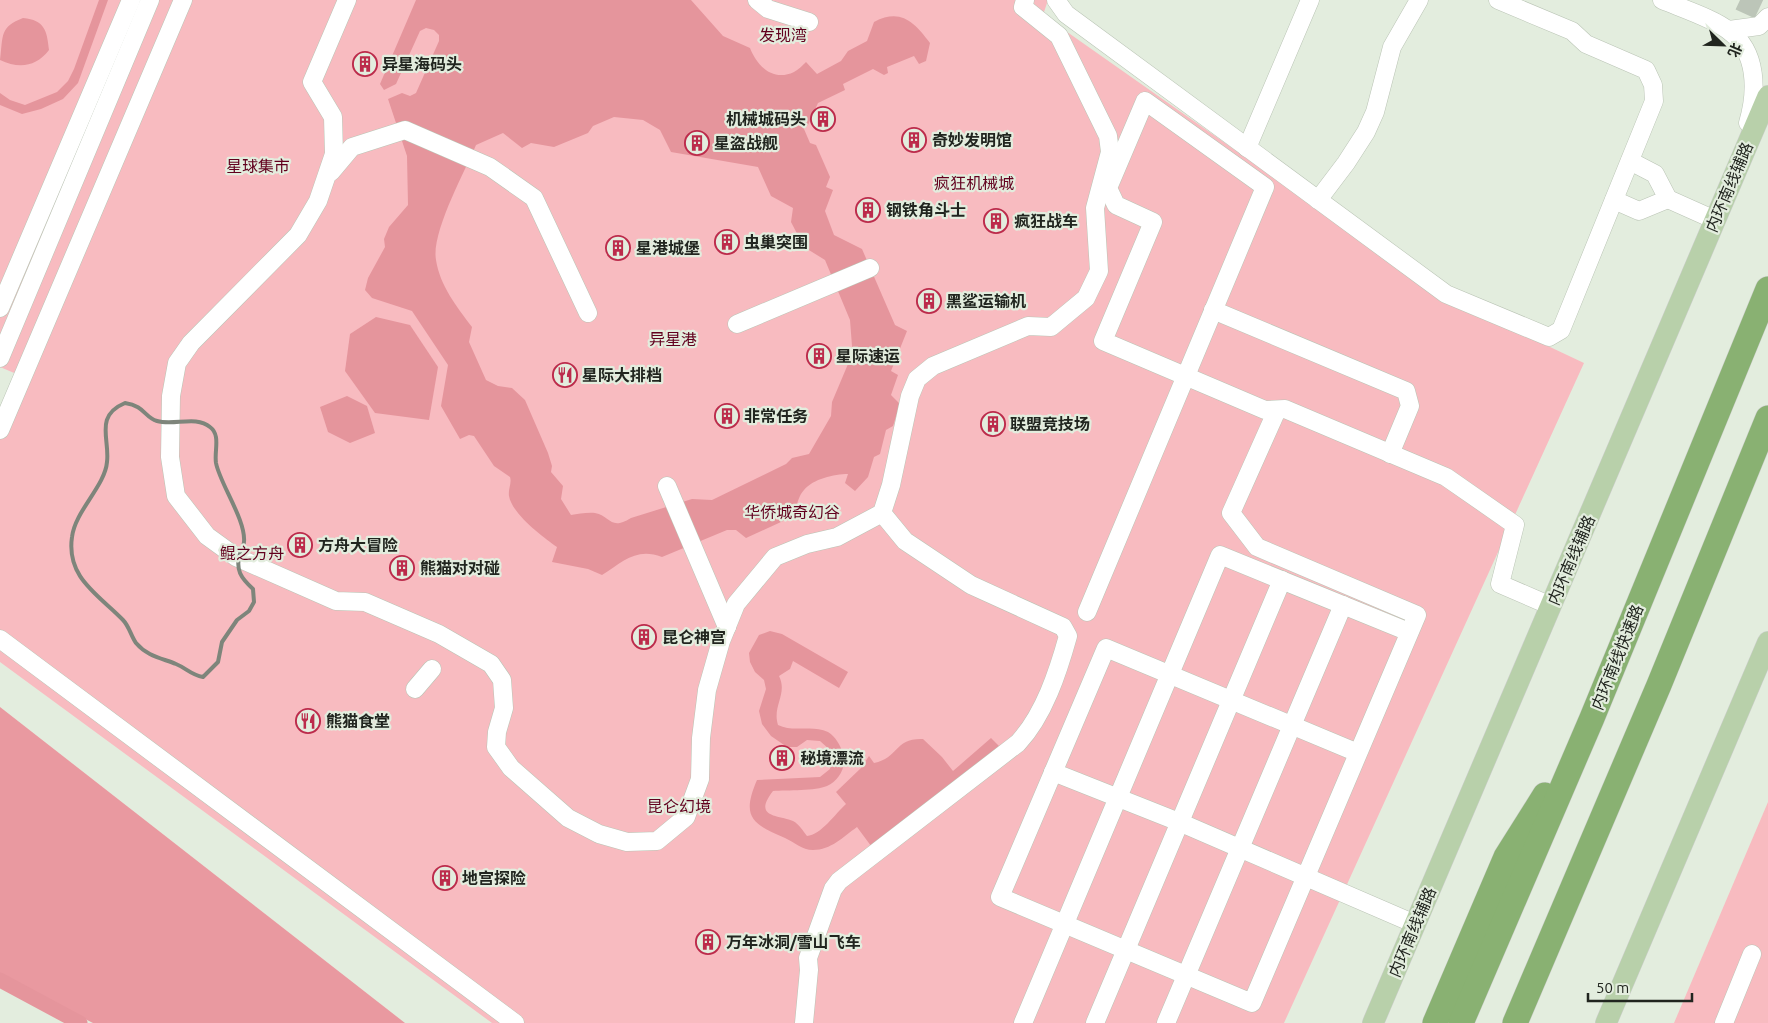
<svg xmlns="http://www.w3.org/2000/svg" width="1768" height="1023" font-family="Ubuntu,'Noto Sans SC',sans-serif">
	<rect width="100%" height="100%" fill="#e3edde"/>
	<g fill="#f8bbc0">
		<polygon points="0,0 1048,0 1043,15 1444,297 1584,363 1284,1023 492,1023 0,662 0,419 19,375 0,367"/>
		<polygon points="1768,802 1768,1023 1674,1023"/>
	</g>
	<polygon fill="#e999a0" points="0,707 405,1023 93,1023 0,976"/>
	<g fill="#e5959c" fill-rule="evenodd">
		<polygon points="99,0 108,0 78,83 63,99 41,109 22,114 0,105 0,93 10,100 25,105 57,92 68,81 74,69"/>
		<path d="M416,0H691L723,36L750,48C757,66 773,82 794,72C798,70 803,65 806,62L817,74L841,61L848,51L867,41L874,22C901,8 914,22 930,43L926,61L919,64L914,56L887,67L888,73L884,75L873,69L843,84L845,90L818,103L808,125L804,129L810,143L816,145L830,177L826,187L833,190L825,211L834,235L862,249L895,325L907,331L891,371L898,375L891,395L900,404L893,426L886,430L880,454L874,457L868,477L855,491L845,483L848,474C834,474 813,479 804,490C798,496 796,509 794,516L746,538L736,530H727L662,557C636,547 623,562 602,575L588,569L552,562L557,547C543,537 512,514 509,496C508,489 512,483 510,477L494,466L474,436L469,435L460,439L441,406L448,365L412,311L372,298L365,290L368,278L385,247L384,239L389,227L408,205L407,156L388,99L402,93L410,96L416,93L439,41V35L434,30L426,28L420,31L396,84L384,90L380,84ZM614,117L643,120L660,130L671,152L758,167L771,196L793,208L791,222L804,247L825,260L850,320L853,359L848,364L832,402L831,416L809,454L792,458L786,464L712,500L692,499L631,518C610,531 611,516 595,513C588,512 578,514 571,515L561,499L563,486L551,472L552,466L548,453L525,400L512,388L498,386L486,380L469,342L472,327C457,307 440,286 436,260C431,233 465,171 476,145L503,133L522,148L531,143L554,147L588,133L593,126Z"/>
		<path d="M23,18C45,20 47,31 49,50C36,67 19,69 0,60C3,34 0,27 23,18Z"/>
		<polygon points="376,317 410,325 438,367 429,420 375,413 345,371 350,334"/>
		<polygon points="347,396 367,406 375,433 350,443 328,432 320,407"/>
		<path d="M770,631L782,634L848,672L839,688L793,661L790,669L779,676C788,694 772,706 778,725C794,733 812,724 828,732C835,736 841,746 843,754C847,766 839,781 827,786C816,791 787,790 773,791C752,818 779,815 793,821C799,824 803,831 807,836C821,835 835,814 846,804L836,792L861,768L869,756L874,763C899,758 894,738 923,739L942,757L953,771L991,738L1000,747L874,850L857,827C843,837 831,850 813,850C802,850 794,842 785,838C752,824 741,817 757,780L820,777L830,769L832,756L830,750L820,741L807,740L797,747H787L771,736L762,724L759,711L766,689L764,680L755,672L750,662L749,653L759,635Z"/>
	</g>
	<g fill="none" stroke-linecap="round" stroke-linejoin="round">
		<polyline stroke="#e5959c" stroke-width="15" points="0,980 80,1023"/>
		<polyline stroke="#bcc5b8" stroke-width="21" stroke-dasharray="21 11" stroke-linecap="butt" points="1740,0 1768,13"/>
		<defs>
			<g id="minor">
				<polyline points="347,0 312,82 333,117 334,154 318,201 298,235 191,343 177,363 171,396 170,457 176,496 207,536 236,557 336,601 365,602 439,634 491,664 502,680 504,708 497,732 496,747 511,768 568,818 599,834 627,842 657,841 686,817 700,779 701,738 707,690 721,641 736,604 775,557 807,544 837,537 882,513 891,485 910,396 917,379 933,366 1028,326 1051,327 1086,298 1099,271 1095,208 1110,152 1108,136 1059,36 1023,7 1025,0"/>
				<polyline points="757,0 768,9 809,22"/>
				<polyline points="1056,0 1066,14 1446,294 1549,337 1561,330 1654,101 1653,85 1646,70 1586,44 1572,31 1498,0"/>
				<path d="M1662,0C1681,8 1715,19 1729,31C1758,52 1757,92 1748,123"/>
				<polyline points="1729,30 1759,26 1768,17"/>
				<polyline points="1247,148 1310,0"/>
				<polyline points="331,172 352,147 405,130 490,167 534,198 588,313"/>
				<polyline points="1668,199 1715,220"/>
				<polyline points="1318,200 1346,163 1366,132 1375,112 1392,47 1419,0"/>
				<polyline points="1614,200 1639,211 1668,199 1655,174 1630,161"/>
				<polyline points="0,308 131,0"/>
				<polyline points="1213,310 1406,391 1410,406 1390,454"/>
				<polyline points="737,324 870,268"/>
				<polyline points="0,358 150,0"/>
				<polyline points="1277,410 1231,513 1257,547 1417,615 1252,1003 1000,897 1106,648 1358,753"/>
				<polyline points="0,430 183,0"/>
				<polyline points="667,486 727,627"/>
				<polyline points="1087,612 1265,187 1145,101 1108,188 1116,205 1153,222 1103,341 1265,410 1285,409 1446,477 1515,525 1500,584 1551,606"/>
				<polyline points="0,639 515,1023"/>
				<polyline points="415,689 432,669"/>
				<polyline points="1053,772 1179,822 1415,924"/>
				<path d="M804,1023L809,970L808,958L833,889L839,881L1018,743C1044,715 1058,672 1068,636L1063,627L971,585L905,541L882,513"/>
				<polyline points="1023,1023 1220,555 1409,632"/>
				<polyline points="1095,1023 1282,580"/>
				<polyline points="1166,1023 1343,605"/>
				<polyline points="1724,1023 1752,954"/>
			</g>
			<g id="major">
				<polyline points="1373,1023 1768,96"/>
				<polyline points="1606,1023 1768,642"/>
			</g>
			<g id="highway">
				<polyline points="1435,1023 1506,857 1545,795"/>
				<polyline points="1461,1023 1592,718 1768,289"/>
				<polyline points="1515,1023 1659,685 1768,418"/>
			</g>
		</defs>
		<use href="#minor" stroke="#bac4b5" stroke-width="19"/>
		<use href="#major" stroke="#cecfce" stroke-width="22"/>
		<use href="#highway" stroke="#cecfce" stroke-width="26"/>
		<use href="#minor" stroke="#fff" stroke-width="18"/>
		<use href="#major" stroke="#b8d0aa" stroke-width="21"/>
		<use href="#highway" stroke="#89b172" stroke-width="25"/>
		<path stroke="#7e857b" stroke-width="4" d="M125,403C145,406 144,417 157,421C174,426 196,415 210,427C221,435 214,451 216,463C220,484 246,520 244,542C244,546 241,549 240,553C235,570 241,578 253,589L254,602L249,611L237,620L222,642L218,662L203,677C191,675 186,668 176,664C161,658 147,656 136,643C131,636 129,626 123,620C99,595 66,578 72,537C75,511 105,486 107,462C110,439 94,416 125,403Z"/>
	</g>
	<defs>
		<symbol id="building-ring" viewBox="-11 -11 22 22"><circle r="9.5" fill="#e3edde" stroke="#bc2b4b" stroke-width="1.5"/><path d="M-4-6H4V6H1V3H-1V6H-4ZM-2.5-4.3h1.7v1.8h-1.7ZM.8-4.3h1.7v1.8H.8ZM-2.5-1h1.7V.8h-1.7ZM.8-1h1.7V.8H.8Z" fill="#bc2b4b"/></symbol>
		<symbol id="restaurant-ring" viewBox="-11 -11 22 22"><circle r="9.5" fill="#e3edde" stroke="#bc2b4b" stroke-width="1.5"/><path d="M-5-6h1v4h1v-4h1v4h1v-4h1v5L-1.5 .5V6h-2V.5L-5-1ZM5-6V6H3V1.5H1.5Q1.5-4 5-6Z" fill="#bc2b4b"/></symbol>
	</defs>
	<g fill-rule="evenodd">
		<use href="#building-ring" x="351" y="50" width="28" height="28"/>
		<use href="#building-ring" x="809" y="105" width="28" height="28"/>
		<use href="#building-ring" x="900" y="126" width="28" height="28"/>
		<use href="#building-ring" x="683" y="129" width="28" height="28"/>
		<use href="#building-ring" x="854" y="196" width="28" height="28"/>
		<use href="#building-ring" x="982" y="207" width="28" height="28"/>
		<use href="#building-ring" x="713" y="228" width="28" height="28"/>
		<use href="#building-ring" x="604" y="234" width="28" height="28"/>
		<use href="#building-ring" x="915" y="287" width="28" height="28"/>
		<use href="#building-ring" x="805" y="342" width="28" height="28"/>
		<use href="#restaurant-ring" x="551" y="361" width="28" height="28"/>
		<use href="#building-ring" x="713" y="402" width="28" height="28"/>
		<use href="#building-ring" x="979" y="410" width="28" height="28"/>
		<use href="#building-ring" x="286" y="531" width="28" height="28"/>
		<use href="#building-ring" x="388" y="554" width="28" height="28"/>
		<use href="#building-ring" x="630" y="623" width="28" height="28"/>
		<use href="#restaurant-ring" x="294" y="707" width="28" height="28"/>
		<use href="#building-ring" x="768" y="744" width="28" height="28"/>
		<use href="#building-ring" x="431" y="864" width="28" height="28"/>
		<use href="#building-ring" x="694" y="928" width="28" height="28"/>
	</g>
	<g text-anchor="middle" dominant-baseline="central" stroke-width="4.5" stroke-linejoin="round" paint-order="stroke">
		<g font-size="16" fill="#62001e" stroke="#e3edde">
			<text x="783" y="35">发现湾</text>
			<text x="258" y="166">星球集市</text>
			<text x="974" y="183">疯狂机械城</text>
			<text x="673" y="339">异星港</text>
			<text x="792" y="512">华侨城奇幻谷</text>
			<text x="252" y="553">鲲之方舟</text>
			<text x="679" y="806">昆仑幻境</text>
		</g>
		<g font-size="16" font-weight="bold" fill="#21251f" stroke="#e3edde" text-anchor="start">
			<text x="382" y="64">异星海码头</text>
			<text x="806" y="119" text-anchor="end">机械城码头</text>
			<text x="932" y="140">奇妙发明馆</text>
			<text x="714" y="143">星盗战舰</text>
			<text x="886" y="210">钢铁角斗士</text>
			<text x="1014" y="221">疯狂战车</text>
			<text x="744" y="242">虫巢突围</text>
			<text x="636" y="248">星港城堡</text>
			<text x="946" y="301">黑鲨运输机</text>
			<text x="836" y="356">星际速运</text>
			<text x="582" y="375">星际大排档</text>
			<text x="744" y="416">非常任务</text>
			<text x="1010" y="424">联盟竞技场</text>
			<text x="318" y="545">方舟大冒险</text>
			<text x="420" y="568">熊猫对对碰</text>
			<text x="662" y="637">昆仑神宫</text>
			<text x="326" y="721">熊猫食堂</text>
			<text x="800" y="758">秘境漂流</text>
			<text x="462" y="878">地宫探险</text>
			<text x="726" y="942">万年冰洞/雪山飞车</text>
		</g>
		<g font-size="16" fill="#21251f" stroke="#e3edde">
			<text transform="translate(1729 187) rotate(-67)">内环南线辅路</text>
			<text transform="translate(1571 560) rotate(-67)">内环南线辅路</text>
			<text transform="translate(1617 657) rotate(-68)">内环南线快速路</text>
			<text transform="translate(1412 932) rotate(-67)">内环南线辅路</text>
		</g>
	</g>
	<g transform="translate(1723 45) rotate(113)" stroke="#e3edde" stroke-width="4" paint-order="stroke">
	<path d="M0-4L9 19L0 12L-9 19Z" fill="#21251f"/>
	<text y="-8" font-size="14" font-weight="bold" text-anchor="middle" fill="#21251f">北</text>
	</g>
	<path d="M1588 993v8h104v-8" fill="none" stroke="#21251f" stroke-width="2.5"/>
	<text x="1596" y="993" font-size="15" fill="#21251f" stroke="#e3edde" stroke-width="4" paint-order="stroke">50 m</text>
</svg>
